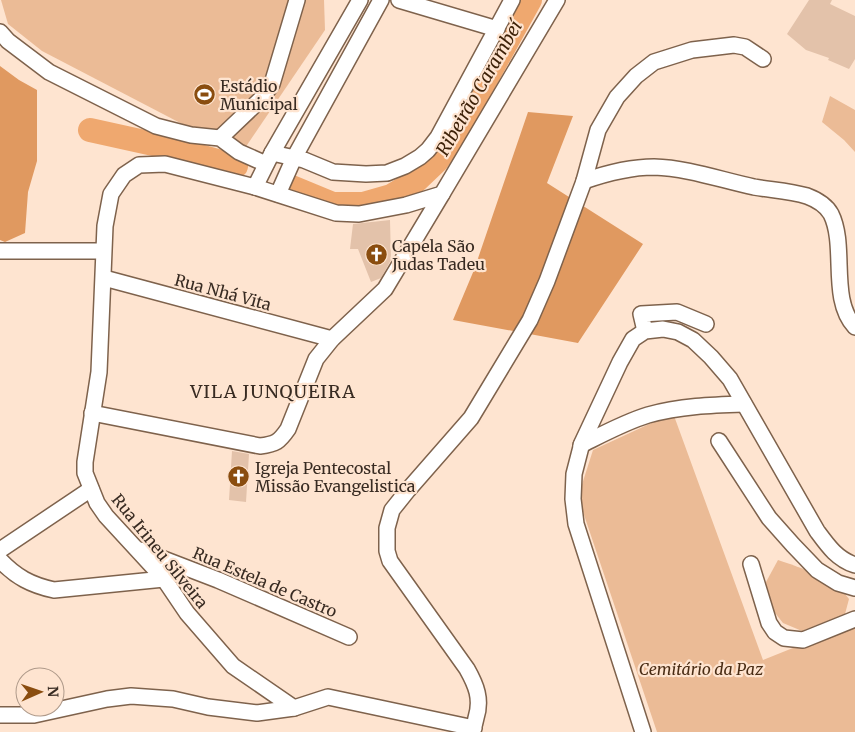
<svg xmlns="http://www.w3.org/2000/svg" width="855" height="732" font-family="Merriweather,serif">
	<rect width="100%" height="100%" fill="#fee4d0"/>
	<g fill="#ebbb96">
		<polygon points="1,0 324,0 325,30 243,151 211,139 42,51 8,24"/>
		<polygon points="830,96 855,110 855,152 844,140 822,122"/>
		<polygon points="673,413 763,660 855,623 855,732 657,732 578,497 593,450"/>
		<path d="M778,560C800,567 836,580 849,599L845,614L802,631L783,623L768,604L766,582Z"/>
	</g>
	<g fill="#e09960">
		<polygon points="0,66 19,80 37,90 37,161 28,192 25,233 5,242 0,240"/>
		<polygon points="528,112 573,116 547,183 643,244 578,343 453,320 474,270"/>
	</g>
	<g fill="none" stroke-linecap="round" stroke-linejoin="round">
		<g stroke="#efa86f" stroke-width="24">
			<polyline points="90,130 167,147 236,166"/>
			<polyline points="287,185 333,204 363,204 391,196 416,181 437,161 454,137 530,0"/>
		</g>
	</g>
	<g fill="#e3c2aa">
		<polygon points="809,0 832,0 830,4 855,16 855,59 849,69 828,60 829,58 806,50 787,34"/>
		<polygon points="390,220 391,260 381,278 371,282 358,249 350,249 353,224"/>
		<polygon points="232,451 249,454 246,502 229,500"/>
	</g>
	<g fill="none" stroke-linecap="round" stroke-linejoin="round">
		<defs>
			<g id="minor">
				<polyline points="399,0 497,29"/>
				<polyline points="0,32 8,41 49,72 156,126 191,135 220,138 239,152 266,164"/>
				<polyline points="220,138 262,98 272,84 297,0"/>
				<polyline points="272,153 304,160 333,172 366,174 387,173 405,166 420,157 428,150 438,137 512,0"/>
				<path d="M584,181C607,173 629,167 654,167C688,168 721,180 754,187C771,190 790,191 807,196C815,199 826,205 831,214C847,246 829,299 855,327"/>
				<polyline points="255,187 272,153 360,0"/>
				<polyline points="278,194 294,158 381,0"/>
				<polyline points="0,251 103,251"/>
				<polyline points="104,278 332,339"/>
				<polyline points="645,331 641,314 677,312 706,324"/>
				<path d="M92,413L260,446C276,444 279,442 288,429L316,359L332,339L385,289L442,194"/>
				<polyline points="719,441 769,518 793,545 817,570 838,583 855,588"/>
				<path d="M581,445C603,434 625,422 648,415C680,406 712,405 744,404"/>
				<polyline points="0,550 91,489"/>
				<polyline points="140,550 218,580 349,637"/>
				<path d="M0,560C16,577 31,585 54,590L164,579"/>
				<polyline points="751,564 769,623 775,632 784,638 803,640 855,619"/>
				<polyline points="0,715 34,715 107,699 131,696 173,699 208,707 257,713 294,708"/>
				<polyline points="474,728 328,697 294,708 233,666 187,613 164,579 106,516 97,503 85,473 85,462 99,372 105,226 111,194 124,175 139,165 165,164 255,187 336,213 359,214 406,205 442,194 557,0"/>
				<path d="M470,732C474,728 475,724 476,718C482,699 476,685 467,669L390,561L387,551V528L392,510L408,490L471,418L530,320L547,281L584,181L598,130L617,97L636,76L654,62L692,50L734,45L745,47L763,59"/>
				<path d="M643,732L576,524L573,499L574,474L582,443L620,362L633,339L645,331L663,329L678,332L693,340L711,357L730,379L817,531C828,546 837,559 855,565"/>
			</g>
		</defs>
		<use href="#minor" stroke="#7e624c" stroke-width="18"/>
		<use href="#minor" stroke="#fff" stroke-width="15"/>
	</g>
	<defs>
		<symbol id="stadium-disc" viewBox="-11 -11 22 22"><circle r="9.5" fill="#8a4d0f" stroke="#fee4d0"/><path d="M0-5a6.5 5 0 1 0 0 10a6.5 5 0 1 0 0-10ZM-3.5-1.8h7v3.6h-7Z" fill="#fff"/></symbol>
		<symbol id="church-disc" viewBox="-11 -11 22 22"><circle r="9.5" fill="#8a4d0f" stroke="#fee4d0"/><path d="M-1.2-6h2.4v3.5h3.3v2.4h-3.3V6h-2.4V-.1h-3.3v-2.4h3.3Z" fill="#fff"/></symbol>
	</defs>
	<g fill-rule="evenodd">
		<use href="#stadium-disc" x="192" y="82" width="25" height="25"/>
		<use href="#church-disc" x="364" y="242" width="25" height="25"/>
		<use href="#church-disc" x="226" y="464" width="25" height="25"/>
	</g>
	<g text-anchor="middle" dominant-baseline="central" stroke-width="4.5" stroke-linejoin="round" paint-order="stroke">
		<g font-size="16" fill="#382b22" stroke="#fee4d0" text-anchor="start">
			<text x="220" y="86">Estádio<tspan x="220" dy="18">Municipal</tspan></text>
			<text x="392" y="246">Capela São<tspan x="392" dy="18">Judas Tadeu</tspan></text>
			<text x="255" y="468">Igreja Pentecostal<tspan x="255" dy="18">Missão Evangelistica</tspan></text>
		</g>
		<g font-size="16" fill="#382b22" stroke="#fee4d0">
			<text transform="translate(223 292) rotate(15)">Rua Nhá Vita</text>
			<text transform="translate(160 551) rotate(51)">Rua Irineu Silveira</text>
			<text transform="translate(265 582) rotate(23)">Rua Estela de Castro</text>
		</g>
		<g font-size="16" font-style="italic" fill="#492c14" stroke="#fee4d0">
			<text x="701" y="669">Cemitário da Paz</text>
		</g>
		<g font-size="18" font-style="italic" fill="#3e2209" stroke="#fee4d0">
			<text transform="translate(479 88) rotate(-60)">Ribeirão Carambeí</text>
		</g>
		<g font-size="18" letter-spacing="1" fill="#382b22" stroke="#fee4d0">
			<text x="273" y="391">VILA JUNQUEIRA</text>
		</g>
	</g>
	<g transform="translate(40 692) rotate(88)"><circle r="24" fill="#fee4d0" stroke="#af9a8a"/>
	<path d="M0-4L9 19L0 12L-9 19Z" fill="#8a4d0f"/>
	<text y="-8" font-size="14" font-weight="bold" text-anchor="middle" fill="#382b22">N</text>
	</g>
</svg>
